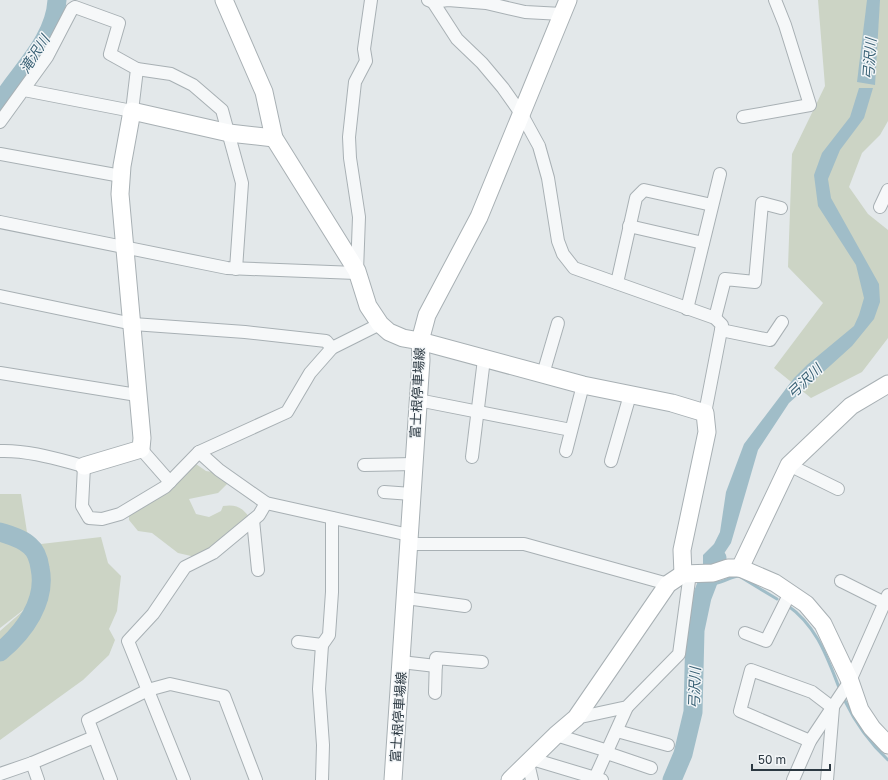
<svg xmlns="http://www.w3.org/2000/svg" width="888" height="780" font-family="'Golos Text','Noto Sans JP',sans-serif">
	<rect width="100%" height="100%" fill="#e3e8ea"/>
	<g fill="#ccd4c5">
		<polygon points="818,0 888,0 888,121 880,135 862,153 849,187 868,214 888,230 888,338 862,372 811,398 774,368 823,303 788,267 792,154 825,86"/>
		<path d="M196,464L206,471L219,473L228,483L218,493L189,499L196,514L209,517L221,511L223,506C235,504 242,507 249,517L200,558L178,553L152,533L138,531L129,520V510Z"/>
		<polygon points="0,494 21,494 27,532 41,544 101,537 108,563 121,576 117,611 109,629 115,640 109,655 83,680 0,740 0,631 31,604 0,628"/>
	</g>
	<g fill="#a0bdc8">
		<polygon points="867,0 880,0 875,85 857,82"/>
		<polygon points="859,88 873,88 864,118 840,150 828,179 831,198 879,284 880,302 874,319 852,346 789,403 758,450 731,543 713,570 703,571 703,555 714,544 720,532 726,492 744,444 794,378 807,365 854,326 859,315 864,298 856,265 818,206 814,175 822,153 850,117"/>
	</g>
	<g fill="none" stroke-linecap="round" stroke-linejoin="round">
		<g stroke="#a0bdc8" stroke-width="3">
			<path d="M707,583C718,586 729,577 739,576L777,599"/>
			<path d="M787,605C817,626 827,657 840,690"/>
			<path d="M845,701C856,724 869,742 888,760"/>
		</g>
		<g stroke="#a0bdc8" stroke-width="19">
			<path d="M0,103C21,70 55,40 57,0"/>
			<path d="M0,532C10,535 23,539 30,546C36,551 39,561 40,568C47,601 24,632 0,652"/>
			<polyline points="672,780 683,754 693,712 695,630 702,597 717,558"/>
		</g>
		<defs>
			<g id="street">
				<polyline points="428,0 433,2 448,0 486,3 525,12 562,14"/>
				<polyline points="433,2 457,39 482,63 503,88 522,115 539,146 548,178 558,241 563,254 574,268 715,318 722,325 705,413"/>
				<polyline points="137,69 171,74 193,85 222,110 242,183 236,269"/>
				<polyline points="743,117 810,105 785,25 775,0"/>
				<polyline points="0,122 47,57 72,9 75,7 119,23 110,54 137,69 132,111 24,90"/>
				<polyline points="0,154 121,176"/>
				<polyline points="880,207 888,190"/>
				<polyline points="0,222 227,268 356,273"/>
				<polyline points="629,226 703,243"/>
				<polyline points="357,271 359,217 350,158 349,137 355,82 366,61 364,49 371,0"/>
				<polyline points="617,283 636,198 644,190 712,205"/>
				<polyline points="0,296 133,324 245,332 326,341 332,348"/>
				<polyline points="687,309 720,174"/>
				<polyline points="715,318 725,279 755,282 762,203 781,208"/>
				<polyline points="721,330 770,340 782,322"/>
				<polyline points="0,373 137,395"/>
				<polyline points="543,374 558,323"/>
				<polyline points="418,400 571,430"/>
				<polyline points="141,449 170,482"/>
				<path d="M0,451C28,450 57,459 84,466L82,506L89,518L102,519L120,514L165,487L199,452L287,412L310,373L332,348L380,324"/>
				<polyline points="566,451 583,385"/>
				<polyline points="199,452 219,470 266,503 409,535"/>
				<polyline points="472,457 484,359"/>
				<polyline points="611,461 630,395"/>
				<polyline points="364,465 414,464"/>
				<polyline points="789,465 838,489"/>
				<polyline points="384,492 412,494"/>
				<polyline points="253,520 258,570"/>
				<polyline points="409,544 524,544 668,584"/>
				<polyline points="841,581 885,603"/>
				<polyline points="406,598 465,606"/>
				<polyline points="745,633 766,641 790,593"/>
				<polyline points="298,642 322,645 329,635 332,592 332,518"/>
				<polyline points="401,662 436,666"/>
				<polyline points="435,693 436,658 482,662"/>
				<polyline points="576,718 627,707 679,654 690,573"/>
				<polyline points="617,731 668,745"/>
				<polyline points="556,735 608,751"/>
				<polyline points="810,741 740,711 751,670 812,692 833,708 827,780"/>
				<polyline points="607,753 651,768"/>
				<polyline points="532,759 602,780"/>
				<polyline points="32,763 38,780"/>
				<polyline points="528,763 532,780"/>
				<polyline points="0,774 32,763 94,737"/>
				<polyline points="111,780 88,720 148,690 170,684 224,696 256,780"/>
				<polyline points="184,780 128,641 153,614 185,567 213,553 259,515 266,503"/>
				<polyline points="322,780 323,745 319,689 322,645"/>
				<polyline points="594,780 627,707"/>
				<polyline points="793,780 810,741 850,681 888,595"/>
			</g>
			<g id="secondary">
				<polyline points="224,0 264,92 274,138 357,271 368,306 380,324 389,332 403,338 420,341 421,360 393,780"/>
				<polyline points="568,0 479,217 427,315 420,341 583,385 672,403 705,413 707,432 682,550 683,574"/>
				<polyline points="84,466 141,449 142,438 120,194 122,166 132,111 229,133 274,138"/>
				<polyline points="740,568 789,465 851,406 888,384"/>
				<polyline points="510,780 556,735 576,718 668,584 683,574 713,573 728,568 740,568 775,583 806,604 823,624 850,681 860,710 872,728 888,745"/>
			</g>
		</defs>
		<use href="#street" stroke="#a8b0b4" stroke-width="14"/>
		<use href="#secondary" stroke="#a8b0b4" stroke-width="19"/>
		<use href="#street" stroke="#f6f8f9" stroke-width="12"/>
		<use href="#secondary" stroke="#fff" stroke-width="17"/>
	</g>
	<g text-anchor="middle" dominant-baseline="central" stroke-width="3" stroke-linejoin="round" paint-order="stroke">
		<g font-size="13" fill="#2c3942" stroke="#f3f6f8">
			<text transform="translate(417 393) rotate(-87)">富士根停車場線</text>
			<text transform="translate(398 717) rotate(-86)">富士根停車場線</text>
		</g>
		<g font-size="14" font-style="italic" fill="#386074" stroke="#f3f6f8">
			<text transform="translate(34 54) rotate(-57)">滝沢川</text>
			<text transform="translate(869 59) rotate(-86)">弓沢川</text>
			<text transform="translate(804 381) rotate(-44)">弓沢川</text>
			<text transform="translate(694 688) rotate(-88)">弓沢川</text>
		</g>
	</g>
	<path d="M752 764v6h78v-6" fill="none" stroke="#2c3942" stroke-width="2"/>
	<text x="758" y="764" font-size="12" fill="#2c3942" stroke="#f3f6f8" stroke-width="3" paint-order="stroke">50 m</text>
</svg>
